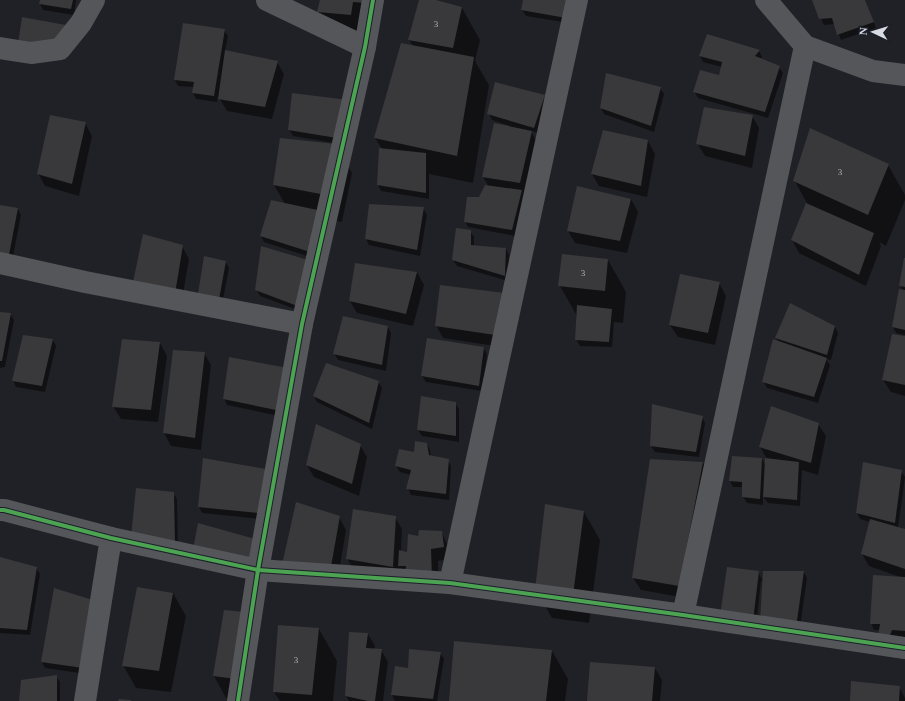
<svg xmlns="http://www.w3.org/2000/svg" width="905" height="701" font-family="'Times New Roman',serif">
	<rect width="100%" height="100%" fill="#202126"/>
	<g fill="#0007">
		<polygon points="41,0 76,0 74,15 43,10 40,4"/>
		<polygon points="321,0 372,0 364,37 331,34 318,12"/>
		<polygon points="421,0 432,0 462,8 480,40 475,61 489,85 473,183 429,174 429,199 381,191 378,185 382,149 375,138 413,46 409,40"/>
		<polygon points="524,0 576,0 569,23 526,16 522,10"/>
		<polygon points="813,0 865,0 876,28 841,40 835,24 824,25"/>
		<polygon points="224,30 228,36 225,51 277,62 284,74 272,119 227,111 218,96 217,102 196,99 193,93 194,87 178,86 175,80"/>
		<polygon points="759,51 762,57 761,59 779,67 783,73 768,118 698,98 694,91 720,76 722,67 703,62 700,56"/>
		<polygon points="660,88 664,94 654,132 604,114 601,108"/>
		<polygon points="293,94 340,144 293,136 289,129"/>
		<polygon points="544,96 548,102 538,133 531,131 538,144 527,195 523,194 525,197 515,236 468,227 465,221 479,198 489,187 483,177 510,126 492,120 489,114"/>
		<polygon points="752,116 759,128 752,168 705,156 697,143"/>
		<polygon points="85,123 92,136 79,196 45,186 38,173"/>
		<polygon points="648,141 655,154 647,197 599,186 592,174"/>
		<polygon points="336,145 352,173 342,222 324,219 313,258 264,242 261,236 285,204 274,185"/>
		<polygon points="888,165 905,195 905,200 886,246 879,242 881,246 866,286 799,253 792,240 807,203 794,180"/>
		<polygon points="631,199 638,212 627,253 575,243 568,231"/>
		<polygon points="0,206 18,209 21,215 11,266"/>
		<polygon points="423,208 427,215 420,256 369,245 366,239"/>
		<polygon points="470,231 474,237 474,246 506,249 509,255 508,281 457,266 453,260"/>
		<polygon points="182,246 189,259 181,306 140,299"/>
		<polygon points="905,259 905,335 896,333 893,327 904,291 900,286"/>
		<polygon points="608,260 626,292 623,323 614,322 612,347 580,346 576,339 577,316 560,286"/>
		<polygon points="225,261 229,268 221,310 202,306"/>
		<polygon points="311,268 303,312 260,296 256,289"/>
		<polygon points="417,272 424,285 413,326 357,313 350,301"/>
		<polygon points="719,283 726,296 715,345 678,337 670,325"/>
		<polygon points="504,294 502,347 443,338 436,325"/>
		<polygon points="0,313 10,314 14,320 5,367 0,368"/>
		<polygon points="388,327 391,333 386,371 338,360 334,353"/>
		<polygon points="835,327 838,333 831,360 826,359 830,365 818,403 767,388 763,381 779,343 776,338"/>
		<polygon points="24,336 53,340 56,346 45,392 16,387 13,381"/>
		<polygon points="905,337 905,396 891,392 883,380"/>
		<polygon points="160,343 167,356 158,422 121,419 113,406"/>
		<polygon points="483,347 487,354 482,391 426,382 422,376"/>
		<polygon points="174,351 204,353 211,365 201,450 171,446 164,433"/>
		<polygon points="230,358 284,417 227,405 224,398"/>
		<polygon points="378,382 382,388 372,429 317,402 314,396"/>
		<polygon points="455,403 459,409 459,442 422,436 418,430"/>
		<polygon points="702,417 705,423 699,457 655,452 651,446"/>
		<polygon points="818,424 826,436 818,475 802,470 800,506 768,503 763,496 763,505 747,503 743,497 743,487 733,487 730,481 762,459 765,465 767,459 760,447"/>
		<polygon points="427,444 430,450 431,456 448,460 451,466 449,500 411,495 408,488 411,475 400,472 396,466"/>
		<polygon points="360,445 367,457 359,496 314,477 307,465"/>
		<polygon points="703,463 710,476 686,598 641,590 633,578"/>
		<polygon points="265,470 261,519 202,513 199,507"/>
		<polygon points="901,471 905,477 898,528 905,530 905,637 895,636 892,644 880,630 874,630 871,623 900,577 869,566 862,554 870,522 860,519 857,513"/>
		<polygon points="173,493 177,499 178,550 136,542"/>
		<polygon points="584,512 600,540 589,623 552,618 536,590"/>
		<polygon points="339,517 346,530 337,584 290,577"/>
		<polygon points="395,517 402,529 401,551 408,554 419,537 441,532 448,545 450,559 438,561 439,589 406,578 400,568 400,579 354,571 347,558"/>
		<polygon points="0,558 36,568 40,574 30,635 0,633"/>
		<polygon points="758,572 763,581 804,572 807,578 799,634 763,581 761,581 756,627 724,622"/>
		<polygon points="55,589 86,674 45,668 42,662"/>
		<polygon points="173,593 186,616 171,692 136,688 123,665"/>
		<polygon points="245,613 248,701 226,698 214,676"/>
		<polygon points="319,629 337,661 333,701 280,701 274,692"/>
		<polygon points="368,634 375,646 374,650 381,650 388,662 383,701 349,701 346,696"/>
		<polygon points="552,651 568,679 565,701 450,701"/>
		<polygon points="440,653 444,659 437,701 395,701 392,695 409,669"/>
		<polygon points="655,668 662,680 660,701 588,701"/>
		<polygon points="56,676 60,682 60,701 20,701"/>
		<polygon points="899,687 905,698 905,701 851,701"/>
	</g>
	<g fill="#39383a">
		<polygon points="40,0 73,0 71,9 39,4"/>
		<polygon points="320,0 366,0 366,3 353,2 351,15 317,12"/>
		<polygon points="419,0 436,0 462,7 453,48 408,40"/>
		<polygon points="523,0 571,0 566,18 521,10"/>
		<polygon points="812,0 865,0 874,22 837,35 832,18 819,19"/>
		<polygon points="22,17 71,26 56,47 18,44"/>
		<polygon points="183,23 225,29 214,96 192,93 194,82 174,80"/>
		<polygon points="707,34 760,50 755,56 780,66 765,112 693,92 700,70 719,75 722,62 699,56"/>
		<polygon points="401,43 474,57 457,156 374,138"/>
		<polygon points="225,50 278,61 265,107 218,99"/>
		<polygon points="606,73 661,87 651,126 600,108"/>
		<polygon points="495,82 545,95 534,128 487,114"/>
		<polygon points="292,93 348,100 337,138 288,130"/>
		<polygon points="704,107 753,115 745,156 696,144"/>
		<polygon points="50,115 86,122 72,184 37,174"/>
		<polygon points="494,123 532,131 520,183 482,177"/>
		<polygon points="810,128 889,164 868,215 793,181"/>
		<polygon points="603,130 648,140 641,186 591,174"/>
		<polygon points="280,138 336,144 326,195 273,185"/>
		<polygon points="379,148 426,153 426,193 377,185"/>
		<polygon points="485,185 522,190 512,230 464,222 467,197 479,197"/>
		<polygon points="577,186 631,199 620,241 567,231"/>
		<polygon points="271,200 322,211 310,252 260,236"/>
		<polygon points="806,203 874,233 859,275 791,240"/>
		<polygon points="369,204 424,207 417,250 365,239"/>
		<polygon points="0,205 18,208 8,260 0,258"/>
		<polygon points="456,228 471,230 471,245 506,248 505,276 452,260"/>
		<polygon points="143,234 183,245 175,294 132,287"/>
		<polygon points="261,246 308,260 300,307 255,290"/>
		<polygon points="562,254 608,259 605,291 558,286"/>
		<polygon points="204,256 226,261 218,305 197,300"/>
		<polygon points="904,258 905,258 905,287 899,286"/>
		<polygon points="355,263 417,272 406,314 349,301"/>
		<polygon points="680,274 720,282 708,333 669,325"/>
		<polygon points="440,285 505,293 495,335 435,326"/>
		<polygon points="899,289 905,290 905,330 892,327"/>
		<polygon points="790,303 835,326 827,355 775,338"/>
		<polygon points="577,305 612,309 609,342 575,340"/>
		<polygon points="0,312 11,313 2,361 0,361"/>
		<polygon points="343,316 388,326 382,365 333,354"/>
		<polygon points="892,334 905,336 905,385 882,380"/>
		<polygon points="23,335 53,339 42,386 12,381"/>
		<polygon points="427,338 484,347 479,386 421,376"/>
		<polygon points="122,339 160,342 151,410 112,407"/>
		<polygon points="773,339 827,358 814,397 762,382"/>
		<polygon points="173,350 205,352 195,438 163,433"/>
		<polygon points="229,357 288,368 281,411 223,399"/>
		<polygon points="326,363 379,381 369,423 313,396"/>
		<polygon points="421,396 456,402 456,436 417,430"/>
		<polygon points="652,404 703,416 696,452 650,446"/>
		<polygon points="771,406 819,423 811,463 759,447"/>
		<polygon points="316,424 361,444 352,484 306,465"/>
		<polygon points="415,441 427,443 429,455 449,459 446,494 406,489 411,470 395,466 399,449 414,452"/>
		<polygon points="732,456 762,458 760,499 742,497 742,482 729,481"/>
		<polygon points="203,458 266,469 258,513 198,507"/>
		<polygon points="765,458 799,462 797,500 763,497"/>
		<polygon points="650,459 703,462 679,586 632,578"/>
		<polygon points="863,462 902,470 895,523 856,513"/>
		<polygon points="136,488 174,492 175,544 131,536"/>
		<polygon points="296,502 340,516 330,572 282,565"/>
		<polygon points="545,504 584,511 573,595 535,590"/>
		<polygon points="353,509 396,516 393,567 346,559"/>
		<polygon points="870,519 905,529 905,569 861,554"/>
		<polygon points="198,523 259,540 253,566 193,549"/>
		<polygon points="419,530 442,531 444,547 431,549 432,577 405,574 406,566 398,566 399,550 407,552 408,534 418,536"/>
		<polygon points="0,557 37,567 27,630 0,628"/>
		<polygon points="727,567 759,571 753,621 720,616"/>
		<polygon points="763,571 804,571 796,628 760,622"/>
		<polygon points="873,575 905,577 905,631 892,630 889,638 878,636 880,624 870,624"/>
		<polygon points="137,587 173,593 159,671 122,666"/>
		<polygon points="54,588 96,601 83,668 41,662"/>
		<polygon points="224,610 245,612 236,679 213,676"/>
		<polygon points="278,625 319,628 312,695 273,692"/>
		<polygon points="349,632 368,633 366,648 382,649 375,701 368,701 345,696"/>
		<polygon points="454,641 552,650 546,701 449,701"/>
		<polygon points="409,649 441,652 433,699 391,695 395,666 408,668"/>
		<polygon points="590,662 655,667 652,701 587,701"/>
		<polygon points="57,675 57,701 19,701 21,680"/>
		<polygon points="851,681 900,686 899,701 850,701"/>
		<polygon points="119,699 131,700 131,701 118,701"/>
	</g>
	<g fill="none" stroke-linecap="round" stroke-linejoin="round">
		<g stroke="#54565a" stroke-width="22">
			<polyline points="267,0 365,47"/>
			<polyline points="766,0 805,46 873,71 905,75"/>
			<polyline points="0,48 31,53 60,49 81,23 94,0"/>
			<polyline points="0,263 85,282 302,324"/>
			<polyline points="0,510 4,510 111,538 258,570 450,583 683,615 905,648"/>
			<polyline points="450,583 577,0"/>
			<polyline points="683,615 805,46"/>
			<polyline points="85,701 111,538"/>
			<polyline points="238,701 258,570 302,324 365,47 373,0"/>
		</g>
		<defs>
			<g id="cycleway">
				<polyline points="0,510 4,510 111,538 258,570 450,583 683,615 905,648"/>
				<polyline points="238,701 258,570 302,324 365,47 373,0"/>
			</g>
		</defs>
		<use href="#cycleway" stroke="#1c1f2a" stroke-width="6"/>
		<use href="#cycleway" stroke="#4ca352" stroke-width="4"/>
	</g>
	<g text-anchor="middle" dominant-baseline="central" stroke-width="3" stroke-linejoin="round" paint-order="stroke">
		<g font-size="9" fill="#b0b2b8">
			<text x="436" y="24">3</text>
			<text x="840" y="172">3</text>
			<text x="583" y="273">3</text>
			<text x="296" y="660">3</text>
		</g>
	</g>
	<g transform="translate(873 32) rotate(274)" stroke="#1c1f2a" stroke-width="3" paint-order="stroke">
	<path d="M0-3L7 15L0 10L-7 15Z" fill="#d8dbe2"/>
	<text y="-6" font-size="11" font-weight="bold" text-anchor="middle" fill="#d8dbe2">N</text>
	</g>
</svg>
